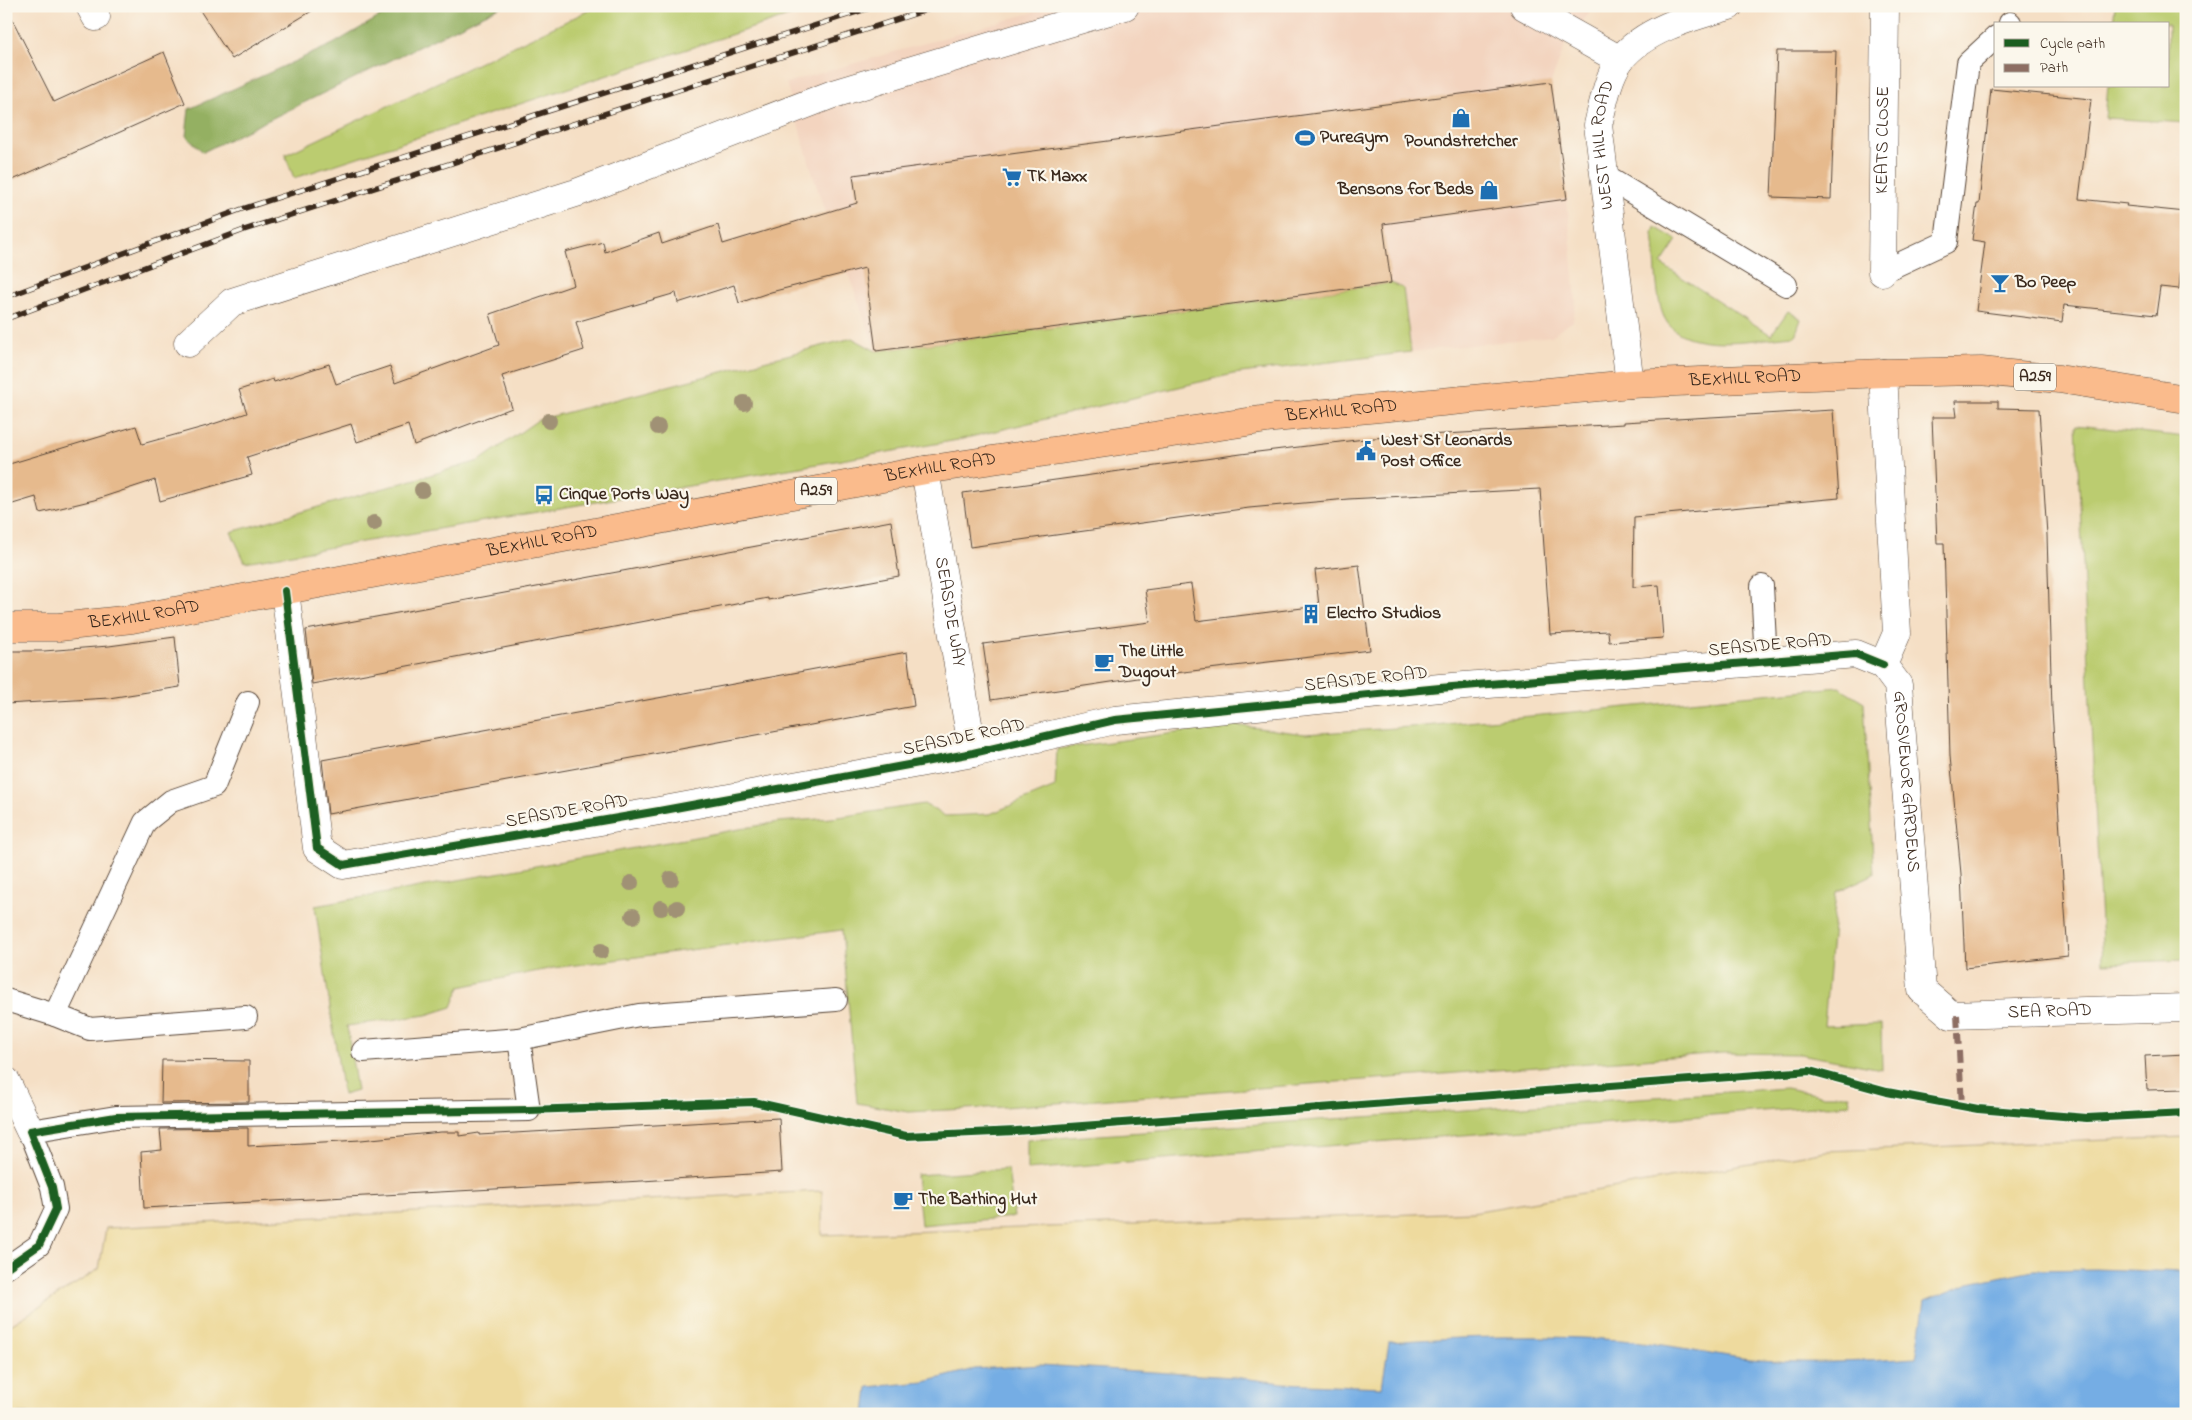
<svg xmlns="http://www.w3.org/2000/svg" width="2192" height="1420" font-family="'Indie Flower',sans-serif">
	<rect width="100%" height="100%" fill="#fbf7ec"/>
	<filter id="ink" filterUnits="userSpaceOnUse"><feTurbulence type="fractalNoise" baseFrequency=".02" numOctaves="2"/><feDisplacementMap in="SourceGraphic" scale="10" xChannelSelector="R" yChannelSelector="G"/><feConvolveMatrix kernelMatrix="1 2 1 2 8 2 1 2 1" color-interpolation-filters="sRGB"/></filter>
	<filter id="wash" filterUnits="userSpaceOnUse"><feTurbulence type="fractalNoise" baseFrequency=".0096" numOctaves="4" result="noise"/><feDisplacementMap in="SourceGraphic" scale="20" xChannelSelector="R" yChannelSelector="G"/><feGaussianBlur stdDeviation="1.12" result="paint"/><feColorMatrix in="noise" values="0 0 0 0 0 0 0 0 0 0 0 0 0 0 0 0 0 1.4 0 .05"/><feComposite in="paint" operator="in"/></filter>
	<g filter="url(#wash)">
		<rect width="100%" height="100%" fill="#f5dfc5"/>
		<polygon fill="#f3d4bf" points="1055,6 1590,6 1591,11 1566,43 1551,82 1567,199 1576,301 1573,321 1551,336 1411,352 1403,288 876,351 815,182 786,83"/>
		<g fill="#bbcc6f" stroke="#7b7b46">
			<polygon points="598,6 819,6 294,178 285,155"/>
			<polygon points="2115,6 2186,6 2186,123 2105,118 2108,86 2168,86 2168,24 2113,24"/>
			<path d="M1655,227L1677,240L1661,264L1771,335L1788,311L1801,319L1795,336C1760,338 1682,356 1664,317C1655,298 1656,255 1653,233Z"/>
			<polygon points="1391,283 1403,288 1411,352 1233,374 958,440 245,562 231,532 479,461 538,420 852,338 876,351"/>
			<polygon points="2076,425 2186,437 2186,960 2103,963"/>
			<polygon points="1839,687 1864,702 1874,874 1836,892 1824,1026 1881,1024 1882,1069 1800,1054 1723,1053 1004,1107 908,1112 857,1103 842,930 553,968 460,987 452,1007 426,1015 347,1026 357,1091 343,1095 315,906 778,822 832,818 924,804 945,816 990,814 1055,787 1057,749 1234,725 1305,734 1425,726"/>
			<polygon points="1786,1088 1820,1095 1849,1095 1850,1104 1027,1170 1027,1140"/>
			<polygon points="1008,1169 1014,1217 921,1225 916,1175"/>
		</g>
		<polygon fill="#94b062" stroke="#686d40" points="398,6 502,6 203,152 186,136 189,109 333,44"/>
		<polygon fill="#eeda9e" stroke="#94825e" points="2186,1137 2186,1414 6,1414 6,1328 99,1269 106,1228 822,1191 822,1235 1473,1212 1826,1151"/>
		<path fill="#75ade4" stroke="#586c81" d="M2095,1269L2186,1272V1414H865L868,1387L924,1382L975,1369L1041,1365L1233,1377L1282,1383L1382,1387L1389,1342C1467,1336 1543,1335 1621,1340C1661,1343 1701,1352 1741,1358C1799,1365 1858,1362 1916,1358L1925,1301L1969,1283L2033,1270Z"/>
		<g id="blocks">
			<g fill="#e6ba8d">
				<polygon points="197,6 320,6 232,59"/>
				<polygon points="6,7 54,102 164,52 185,103 6,183"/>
				<polygon points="1777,51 1836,51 1831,199 1771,197"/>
				<polygon points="1551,82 1567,199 1383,224 1391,283 876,351 865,268 771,292 739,303 734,285 678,303 676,293 576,322 584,350 502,376 512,408 414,445 408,425 357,442 351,424 247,457 252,475 160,501 155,480 94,500 40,513 36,497 6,506 6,465 136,426 142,444 207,426 247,413 239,390 273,379 274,382 329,364 336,384 390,366 395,383 499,345 490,314 574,285 565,252 603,242 605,252 659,233 662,244 718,225 723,244 857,203 853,175"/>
				<polygon points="1991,89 2091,99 2079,199 2127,204 2126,206 2186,212 2179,289 2160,287 2156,315 2064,305 2062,322 1976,311 1985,242 1972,240 1977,204 1979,204"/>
				<polygon points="1955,401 1998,401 1998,408 2039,409 2047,535 2052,710 2068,956 1965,968 1961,874 1950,756 1944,543 1937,543 1932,417 1957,417"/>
				<polygon points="1833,410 1839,498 1634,517 1633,587 1659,585 1663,638 1609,642 1608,631 1550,634 1540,489 1348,499 1249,508 970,547 963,493 1241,454 1373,438 1624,424 1624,422"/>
				<polygon points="891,521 899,576 768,600 768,598 312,684 306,630"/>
				<polygon points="1359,565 1370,650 1158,675 991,700 983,644 1150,622 1145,590 1191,584 1196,621 1319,606 1315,570"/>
				<polygon points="175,637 180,687 109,698 6,704 6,651 44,651 109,646"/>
				<polygon points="907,652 914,706 328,814 322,760"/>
				<polygon points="2186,1054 2186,1089 2147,1090 2145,1056"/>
				<polygon points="162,1060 249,1061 249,1102 161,1103"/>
				<polygon points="779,1118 782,1172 642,1181 144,1208 141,1152 162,1150 160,1129 248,1128 248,1146 361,1140 441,1132 459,1132 459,1136 479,1133 479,1135"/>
			</g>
		</g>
	</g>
	<g filter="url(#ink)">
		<use href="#blocks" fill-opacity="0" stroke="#574537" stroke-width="1"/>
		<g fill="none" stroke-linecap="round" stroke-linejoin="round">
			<defs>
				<g id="service">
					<polyline points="2010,24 2010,23"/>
					<polyline points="1603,175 1786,285"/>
					<polyline points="1882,272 1946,242 1968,63 1996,37"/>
					<polyline points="1762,586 1766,661"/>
					<polyline points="6,1000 55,1015 145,822 171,801 214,786 248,702"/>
					<polyline points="55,1015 90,1029 246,1017"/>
					<polyline points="363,1051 519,1039 639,1015 836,1000"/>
					<polyline points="6,1268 39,1245 56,1209 52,1187 30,1131 116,1117 529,1110 519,1039"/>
				</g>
				<g id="minor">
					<polyline points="90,6 96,17"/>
					<polyline points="1524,6 1620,60"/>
					<path id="s1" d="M1882,272L1885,6"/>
					<polyline points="188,343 232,302 576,193 833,94 1125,6"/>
					<polyline points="1883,373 1897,633 1883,665"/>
					<path id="s2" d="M1630,384L1598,125C1603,105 1608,76 1620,60C1644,29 1694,16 1729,6"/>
					<path id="s3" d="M925,470L973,753"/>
					<polyline points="285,591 317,848 343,865 659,811 973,753 1115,720 1440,688 1856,654 1883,665"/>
					<path id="s4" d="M1883,665L1898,685L1922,990L1951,1015L2186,1008"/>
					<polyline points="6,1081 30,1131"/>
				</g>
				<g id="trunk">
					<path id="s5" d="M6,627H59L132,619L925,470L1274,418L1630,384L1883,373L1981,371L2059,379L2186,399"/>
				</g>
			</defs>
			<use href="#service" stroke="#574537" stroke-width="24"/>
			<use href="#minor" stroke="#574537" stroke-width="29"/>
			<use href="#trunk" stroke="#574537" stroke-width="29"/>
			<use href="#service" stroke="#fff" stroke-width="22"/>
			<use href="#minor" stroke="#fff" stroke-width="28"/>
			<use href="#trunk" stroke="#fabb8c" stroke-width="28"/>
			<defs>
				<g id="rail">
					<polyline points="6,297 242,209 876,6"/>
					<polyline points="6,319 244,230 939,6"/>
				</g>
			</defs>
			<use href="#rail" stroke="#3b2a1e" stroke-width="5.5"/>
			<use href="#rail" stroke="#fbf7ec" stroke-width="4" stroke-dasharray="11" stroke-linecap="butt"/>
			<polyline stroke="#8d6e63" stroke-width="6" stroke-dasharray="12 6" stroke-linecap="butt" points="1957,1015 1962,1106"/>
			<defs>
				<g id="cycleway">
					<polyline points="285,591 317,848 343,865 659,811 973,753 1115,720 1440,688 1856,654 1883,665"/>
					<polyline points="6,1268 39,1245 56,1209 52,1187 30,1131 116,1117 529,1110 754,1102 906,1136 1016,1131 1810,1071 1887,1092 1978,1109 2087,1118 2186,1113"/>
				</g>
			</defs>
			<use href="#cycleway" stroke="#fbf7ec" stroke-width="11"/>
			<use href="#cycleway" stroke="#1b5e20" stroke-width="8"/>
		</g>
		<g fill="#a09174">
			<circle cx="744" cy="403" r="8"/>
			<circle cx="549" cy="421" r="8"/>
			<circle cx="658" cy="427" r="8"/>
			<circle cx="422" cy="490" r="8"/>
			<circle cx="374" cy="523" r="8"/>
			<circle cx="671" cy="879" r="8"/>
			<circle cx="631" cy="883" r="8"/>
			<circle cx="661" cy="908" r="8"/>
			<circle cx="677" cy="908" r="8"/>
			<circle cx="633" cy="916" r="8"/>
			<circle cx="601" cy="951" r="8"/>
		</g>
	</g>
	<defs>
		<symbol id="shop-bare" viewBox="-9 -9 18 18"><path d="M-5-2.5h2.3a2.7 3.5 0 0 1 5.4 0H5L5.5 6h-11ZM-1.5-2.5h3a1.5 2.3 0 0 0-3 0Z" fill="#1f6fb2" stroke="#fbf7ec" stroke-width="2.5" paint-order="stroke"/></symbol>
		<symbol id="stadium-bare" viewBox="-9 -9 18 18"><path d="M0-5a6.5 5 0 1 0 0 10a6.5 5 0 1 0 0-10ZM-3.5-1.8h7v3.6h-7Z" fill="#1f6fb2" stroke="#fbf7ec" stroke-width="2.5" paint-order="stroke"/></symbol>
		<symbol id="supermarket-bare" viewBox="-9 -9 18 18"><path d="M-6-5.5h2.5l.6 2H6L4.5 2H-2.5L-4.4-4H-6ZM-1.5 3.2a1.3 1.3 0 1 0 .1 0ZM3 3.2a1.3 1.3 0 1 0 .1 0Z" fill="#1f6fb2" stroke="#fbf7ec" stroke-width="2.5" paint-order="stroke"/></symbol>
		<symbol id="bar-bare" viewBox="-9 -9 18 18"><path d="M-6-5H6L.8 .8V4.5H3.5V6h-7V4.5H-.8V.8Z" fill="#1f6fb2" stroke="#fbf7ec" stroke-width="2.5" paint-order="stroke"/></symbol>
		<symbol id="civic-bare" viewBox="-9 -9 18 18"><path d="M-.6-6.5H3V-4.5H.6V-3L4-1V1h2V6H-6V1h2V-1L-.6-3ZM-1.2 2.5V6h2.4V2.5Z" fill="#1f6fb2" stroke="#fbf7ec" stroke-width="2.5" paint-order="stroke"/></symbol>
		<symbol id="bus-bare" viewBox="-9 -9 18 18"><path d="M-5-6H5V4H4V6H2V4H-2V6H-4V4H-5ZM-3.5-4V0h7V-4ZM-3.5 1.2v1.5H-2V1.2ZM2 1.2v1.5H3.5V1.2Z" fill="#1f6fb2" stroke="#fbf7ec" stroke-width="2.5" paint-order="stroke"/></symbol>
		<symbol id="building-bare" viewBox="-9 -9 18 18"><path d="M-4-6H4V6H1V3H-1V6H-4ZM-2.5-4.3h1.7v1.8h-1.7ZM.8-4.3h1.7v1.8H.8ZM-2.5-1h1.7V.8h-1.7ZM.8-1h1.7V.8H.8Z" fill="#1f6fb2" stroke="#fbf7ec" stroke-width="2.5" paint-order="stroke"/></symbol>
		<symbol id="cafe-bare" viewBox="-9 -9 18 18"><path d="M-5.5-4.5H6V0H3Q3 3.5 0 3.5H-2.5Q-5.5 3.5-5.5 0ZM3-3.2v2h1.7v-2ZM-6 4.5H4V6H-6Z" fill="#1f6fb2" stroke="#fbf7ec" stroke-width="2.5" paint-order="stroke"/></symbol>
	</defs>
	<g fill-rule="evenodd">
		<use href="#shop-bare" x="1447" y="104" width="28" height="28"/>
		<use href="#stadium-bare" x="1291" y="124" width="28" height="28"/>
		<use href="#supermarket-bare" x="998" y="163" width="28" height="28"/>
		<use href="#shop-bare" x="1475" y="176" width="28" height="28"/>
		<use href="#bar-bare" x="1986" y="269" width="28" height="28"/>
		<use href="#civic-bare" x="1352" y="437" width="28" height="28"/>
		<use href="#bus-bare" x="530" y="481" width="28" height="28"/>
		<use href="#building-bare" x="1297" y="600" width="28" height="28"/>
		<use href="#cafe-bare" x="1090" y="648" width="28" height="28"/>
		<use href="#cafe-bare" x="889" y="1186" width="28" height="28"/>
	</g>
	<g text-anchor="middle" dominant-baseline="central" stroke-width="4.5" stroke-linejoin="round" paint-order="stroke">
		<g fill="#fbf7ec" stroke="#75685c" stroke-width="1">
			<rect x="2014" y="363.5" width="42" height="27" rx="4"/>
			<rect x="795" y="477.5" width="42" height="27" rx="4"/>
		</g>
		<g font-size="16" font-weight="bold" fill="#3b2a1e">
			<text x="2035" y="377">A259</text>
			<text x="816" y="491">A259</text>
		</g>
		<g font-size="18" font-weight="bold" fill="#3b2a1e" stroke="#fbf7ec" text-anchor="start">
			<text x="1320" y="138">PureGym</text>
			<text x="1461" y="142" text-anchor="middle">Poundstretcher</text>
			<text x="1027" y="177">TK Maxx</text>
			<text x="1474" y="190" text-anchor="end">Bensons for Beds</text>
			<text x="2015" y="283">Bo Peep</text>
			<text x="1381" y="441">West St Leonards<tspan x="1381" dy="21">Post Office</tspan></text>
			<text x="559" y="495">Cinque Ports Way</text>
			<text x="1326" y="614">Electro Studios</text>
			<text x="1119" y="652">The Little<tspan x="1119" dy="21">Dugout</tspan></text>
			<text x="918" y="1200">The Bathing Hut</text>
		</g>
		<g font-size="18" fill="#3b2a1e" stroke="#fbf7ec">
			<text stroke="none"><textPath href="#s1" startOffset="132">KEATS CLOSE</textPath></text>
			<text stroke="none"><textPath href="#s2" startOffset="241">WEST HILL ROAD</textPath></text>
			<text stroke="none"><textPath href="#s5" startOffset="1759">BEXHILL ROAD</textPath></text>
			<text stroke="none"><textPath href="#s5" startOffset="1354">BEXHILL ROAD</textPath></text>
			<text stroke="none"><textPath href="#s5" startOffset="949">BEXHILL ROAD</textPath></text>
			<text stroke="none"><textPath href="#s5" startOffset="544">BEXHILL ROAD</textPath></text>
			<text stroke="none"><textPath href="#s3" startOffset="144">SEASIDE WAY</textPath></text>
			<text stroke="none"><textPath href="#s5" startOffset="139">BEXHILL ROAD</textPath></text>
			<text transform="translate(1770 646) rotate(-5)">SEASIDE ROAD</text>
			<text transform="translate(1366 680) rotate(-6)">SEASIDE ROAD</text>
			<text transform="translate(964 738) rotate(-12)">SEASIDE ROAD</text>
			<text stroke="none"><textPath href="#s4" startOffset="122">GROSVENOR GARDENS</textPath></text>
			<text transform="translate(567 812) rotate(-10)">SEASIDE ROAD</text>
			<text stroke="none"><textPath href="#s4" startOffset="468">SEA ROAD</textPath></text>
		</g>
	</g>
	<rect width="2192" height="1420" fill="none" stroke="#fbf7ec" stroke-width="25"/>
	<rect x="1994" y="22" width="175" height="65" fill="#fbf7ec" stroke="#aea59a"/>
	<rect x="2004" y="39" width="25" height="8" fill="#1b5e20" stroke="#aea59a"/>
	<text x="2040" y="48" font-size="15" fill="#3b2a1e">Cycle path</text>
	<rect x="2004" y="64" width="25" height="8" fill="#8d6e63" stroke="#aea59a"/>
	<text x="2040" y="72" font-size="15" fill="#3b2a1e">Path</text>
</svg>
